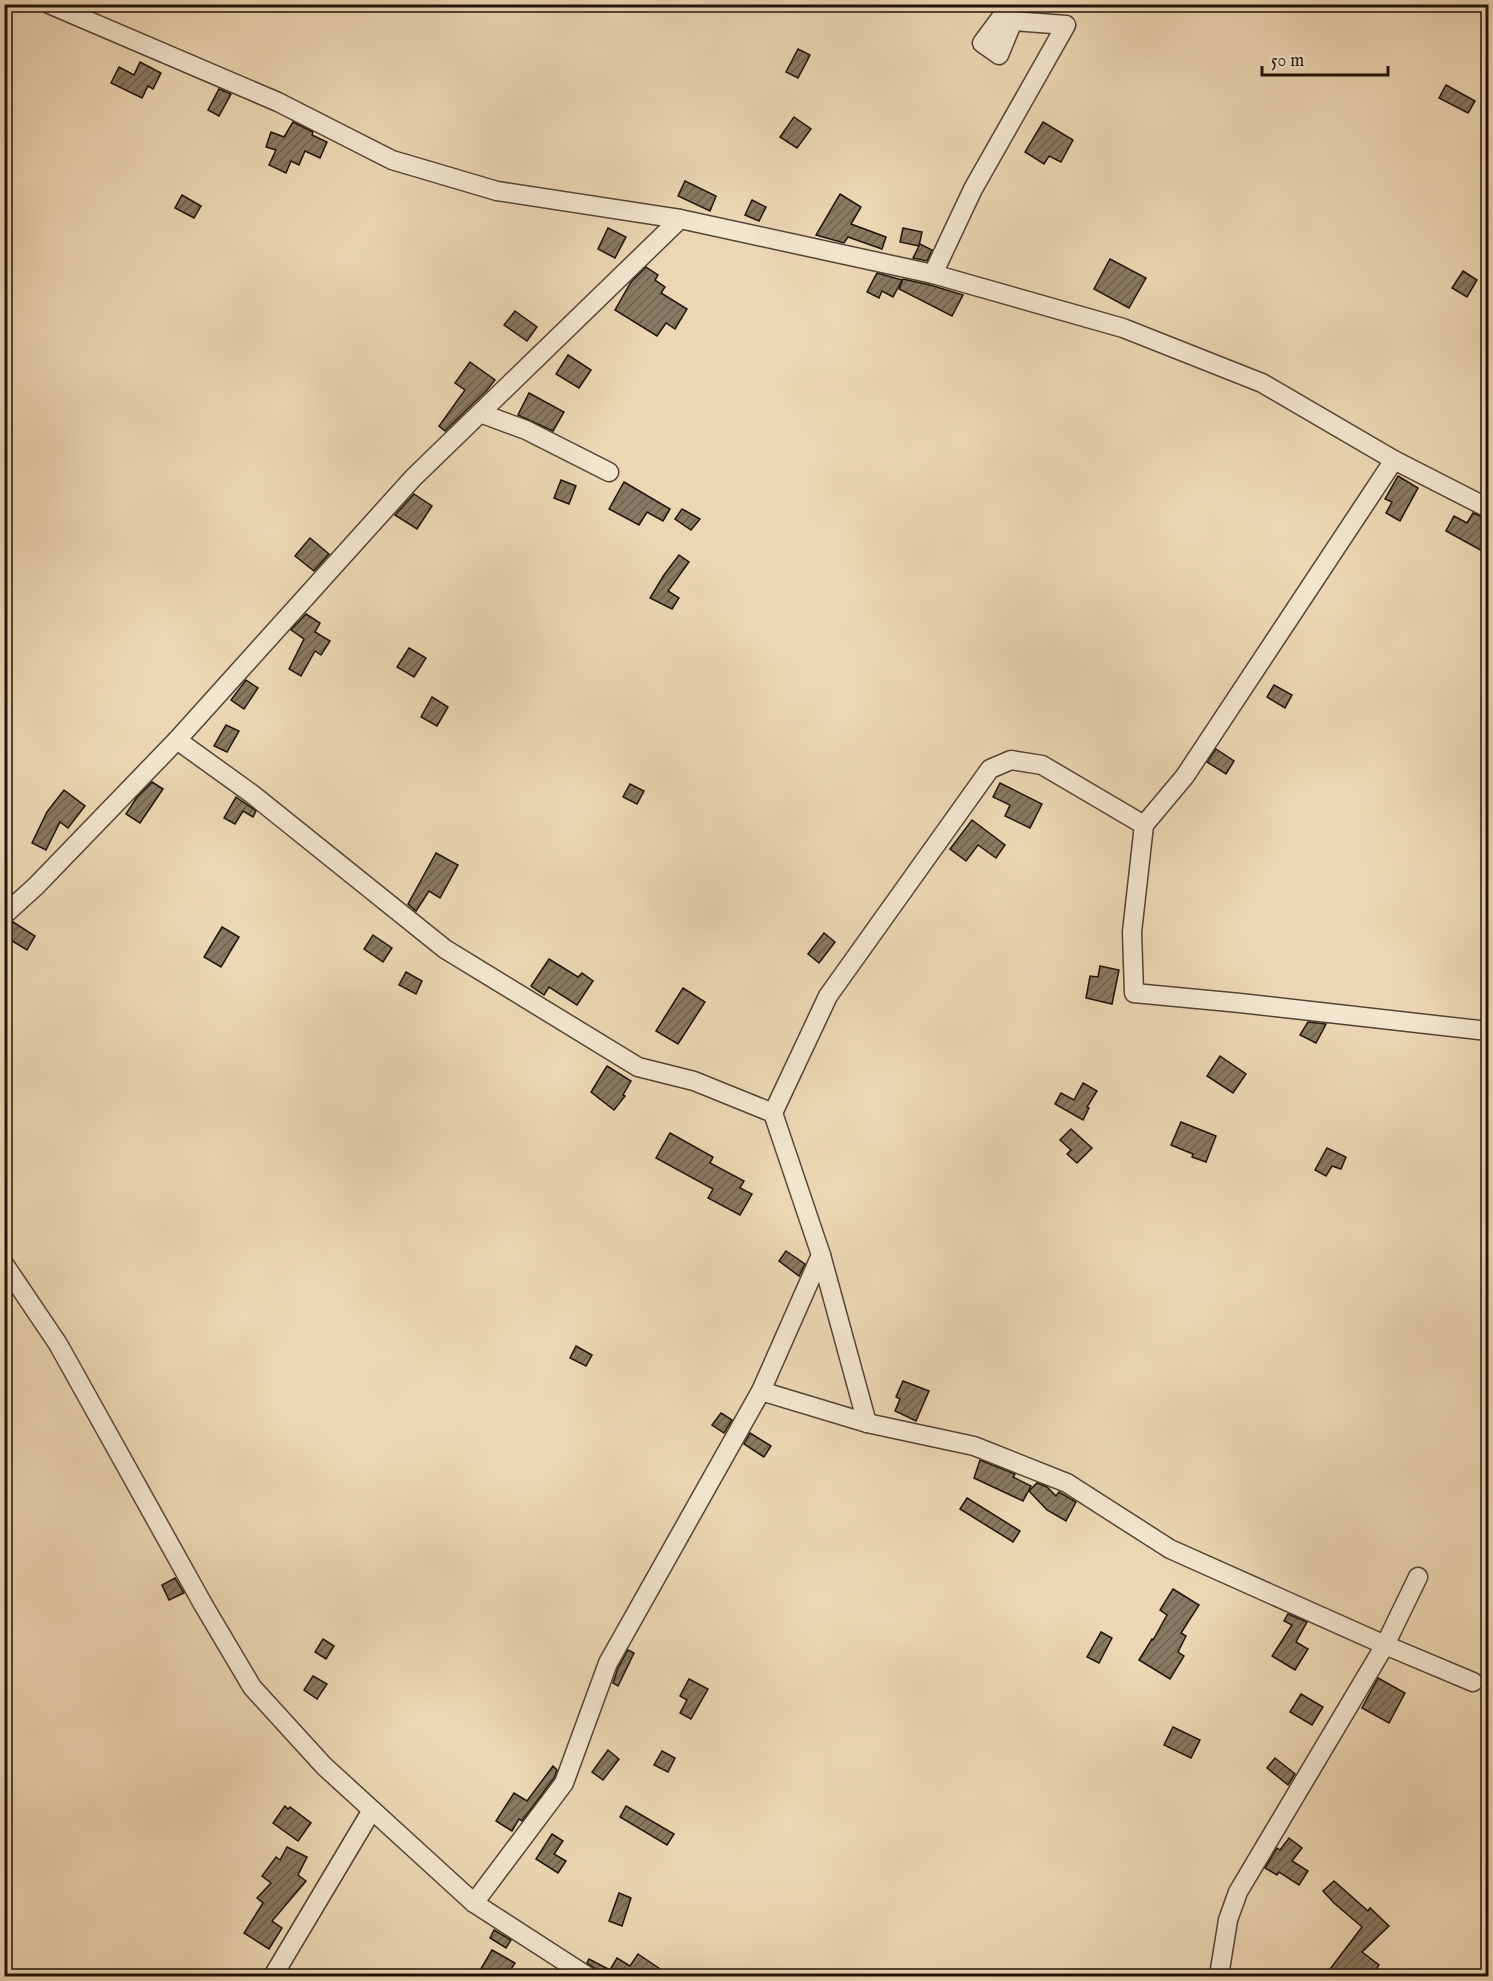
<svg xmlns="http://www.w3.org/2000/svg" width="1493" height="1981" font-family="'IM FELL English',serif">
	<defs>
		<pattern id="building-hatch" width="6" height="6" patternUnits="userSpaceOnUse" patternTransform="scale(1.5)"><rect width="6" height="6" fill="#8a7962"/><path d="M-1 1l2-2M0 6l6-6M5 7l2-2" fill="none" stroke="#70624f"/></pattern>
	</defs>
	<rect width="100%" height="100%" fill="#ecd7b4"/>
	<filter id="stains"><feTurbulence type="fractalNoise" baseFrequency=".00333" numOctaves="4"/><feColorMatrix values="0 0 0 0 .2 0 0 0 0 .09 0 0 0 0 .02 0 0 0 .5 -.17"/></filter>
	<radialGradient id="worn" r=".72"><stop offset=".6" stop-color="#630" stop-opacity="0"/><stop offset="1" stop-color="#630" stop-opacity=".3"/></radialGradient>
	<g fill="url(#building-hatch)" stroke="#20130a" stroke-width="1.5">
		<polygon points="798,49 810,55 798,78 786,72"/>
		<polygon points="140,62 161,73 153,89 148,86 142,98 111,83 119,67 134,75"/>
		<polygon points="1446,85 1475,101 1468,113 1439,98"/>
		<polygon points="219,89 231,94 219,116 208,110"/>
		<polygon points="794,117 811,129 797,148 780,137"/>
		<polygon points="293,122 313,132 312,135 327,142 320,158 305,151 299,165 291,161 286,173 269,165 276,150 266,147 271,132 284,137"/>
		<polygon points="1043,122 1073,140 1061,162 1049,156 1044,164 1025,152"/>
		<polygon points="685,181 716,196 710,211 678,196"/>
		<polygon points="840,194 861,207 851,224 886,237 882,249 848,237 844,243 816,235"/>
		<polygon points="182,195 201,206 194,218 175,208"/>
		<polygon points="752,200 766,207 759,221 745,215"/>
		<polygon points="608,228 626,237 615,258 598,249"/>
		<polygon points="903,228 922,232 919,246 920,244 932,250 927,261 913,258 919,246 900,242"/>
		<polygon points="1110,259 1146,278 1129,308 1094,289"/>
		<polygon points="646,267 658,275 655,280 665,287 661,293 687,309 675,329 666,323 657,336 615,310 631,282"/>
		<polygon points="1463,271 1477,280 1467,297 1452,288"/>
		<polygon points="877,273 902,280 893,297 882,291 879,298 867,292"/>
		<polygon points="903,279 930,285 963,295 952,316 899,289"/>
		<polygon points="515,311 537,327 527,341 504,325"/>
		<polygon points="568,355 591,370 579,388 556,374"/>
		<polygon points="470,362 495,380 487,390 445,431 439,426 465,390 455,383"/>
		<polygon points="529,393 564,412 553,431 518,415"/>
		<polygon points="1398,476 1418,488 1400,521 1386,513 1392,502 1385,499"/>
		<polygon points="561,480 576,486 569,504 554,498"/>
		<polygon points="624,482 670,509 663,521 647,512 639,525 609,509"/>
		<polygon points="414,494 432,506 417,529 395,515"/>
		<polygon points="682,509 700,519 691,530 675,519"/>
		<polygon points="1473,513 1488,519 1488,545 1484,552 1446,531 1454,516 1467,523"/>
		<polygon points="310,538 329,554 314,571 295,556"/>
		<polygon points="679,555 689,562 668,591 679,598 672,609 650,598 664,575"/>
		<polygon points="306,614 320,623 315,632 330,641 321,655 315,651 301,676 289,669 304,639 291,630"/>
		<polygon points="409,648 426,658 414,677 397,667"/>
		<polygon points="246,680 258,688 244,709 231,700"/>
		<polygon points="1274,685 1292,695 1285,708 1267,697"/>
		<polygon points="432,697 448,707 437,726 421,717"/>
		<polygon points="226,725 239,731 227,752 214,746"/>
		<polygon points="1216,749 1234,761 1226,774 1207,762"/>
		<polygon points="152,782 163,789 140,823 126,814 137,797"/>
		<polygon points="1000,783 1042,804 1030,828 1005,816 1010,805 993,797"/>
		<polygon points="630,784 644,791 637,804 623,797"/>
		<polygon points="64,790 85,806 68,828 60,822 46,850 32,843 47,812"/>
		<polygon points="236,797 256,811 253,817 243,811 235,824 224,818"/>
		<polygon points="972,820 1005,845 996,858 978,845 966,861 950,849"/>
		<polygon points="436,853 458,865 440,898 429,891 416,911 408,904"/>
		<polygon points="13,922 35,936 27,950 4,936 4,932 8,925"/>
		<polygon points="222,927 239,937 221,967 204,957"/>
		<polygon points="824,933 835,942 819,963 808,954"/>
		<polygon points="373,935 392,948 383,962 364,949"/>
		<polygon points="549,959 578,977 582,973 593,981 577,1005 549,987 544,995 531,986"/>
		<polygon points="1100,966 1119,970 1112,1004 1086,998 1090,976 1098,977"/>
		<polygon points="406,972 422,981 416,994 399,985"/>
		<polygon points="683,988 705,1002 678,1044 656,1031"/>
		<polygon points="1308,1022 1326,1024 1316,1043 1300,1035"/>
		<polygon points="1220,1056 1246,1074 1233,1093 1207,1076"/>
		<polygon points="607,1066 631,1081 623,1095 625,1096 614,1110 591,1092"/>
		<polygon points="1083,1083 1097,1091 1087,1107 1089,1108 1083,1120 1055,1104 1061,1093 1074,1100"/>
		<polygon points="1181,1122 1216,1136 1206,1162 1192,1157 1193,1154 1171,1145"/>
		<polygon points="1071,1129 1092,1148 1077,1163 1067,1154 1071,1150 1060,1140"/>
		<polygon points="670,1133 713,1157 710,1163 744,1181 740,1188 752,1194 740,1215 708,1198 713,1189 656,1158"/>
		<polygon points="1327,1148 1346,1157 1341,1169 1332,1166 1326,1176 1315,1170"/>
		<polygon points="786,1251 805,1264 799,1276 779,1261"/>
		<polygon points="576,1346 592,1355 586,1366 570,1358"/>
		<polygon points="903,1381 929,1391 916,1421 895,1411 900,1399 896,1397"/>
		<polygon points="721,1413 732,1420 724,1433 712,1425"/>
		<polygon points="750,1433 771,1446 764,1457 744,1444"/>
		<polygon points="980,1460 1015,1474 1013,1477 1031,1486 1023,1501 974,1478"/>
		<polygon points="1037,1483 1047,1487 1056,1496 1059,1492 1076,1502 1066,1521 1047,1510 1029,1491"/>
		<polygon points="967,1498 1020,1531 1013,1542 960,1509"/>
		<polygon points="175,1578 184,1593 169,1600 162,1585"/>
		<polygon points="1173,1589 1199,1605 1181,1633 1186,1636 1178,1652 1184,1656 1170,1679 1139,1660 1152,1639 1153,1640 1167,1615 1160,1610"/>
		<polygon points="1288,1614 1307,1622 1296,1642 1308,1649 1295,1670 1272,1656 1292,1625 1284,1621"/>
		<polygon points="1101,1632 1112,1638 1099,1663 1087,1657"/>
		<polygon points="323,1639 334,1646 326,1659 315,1652"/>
		<polygon points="628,1650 634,1653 618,1686 613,1683 618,1668"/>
		<polygon points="313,1676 327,1684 317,1699 304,1690"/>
		<polygon points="1378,1678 1405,1693 1389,1723 1362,1708"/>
		<polygon points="689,1679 708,1689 691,1719 680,1713 687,1700 680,1696"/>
		<polygon points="1301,1694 1323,1707 1312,1725 1290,1712"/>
		<polygon points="1173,1727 1200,1740 1191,1758 1164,1745"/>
		<polygon points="608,1750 619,1759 603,1780 592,1772"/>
		<polygon points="662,1751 675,1758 668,1772 654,1765"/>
		<polygon points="1275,1758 1295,1774 1288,1785 1267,1768"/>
		<polygon points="553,1766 557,1770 554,1778 522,1821 519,1819 512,1831 496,1821 514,1793 527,1801"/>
		<polygon points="285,1806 288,1809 290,1807 311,1823 298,1841 273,1823"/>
		<polygon points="626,1806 674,1834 667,1845 620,1817"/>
		<polygon points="552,1834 563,1841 554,1854 566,1861 558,1873 536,1859"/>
		<polygon points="1289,1838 1302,1848 1292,1861 1308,1871 1299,1885 1279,1872 1277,1875 1265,1868 1277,1848 1280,1850"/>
		<polygon points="287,1847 307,1857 298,1875 306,1881 272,1921 282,1928 269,1949 244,1933 263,1903 257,1898 271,1883 262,1876 276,1857 280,1860"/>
		<polygon points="1334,1881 1368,1911 1370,1908 1389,1926 1362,1952 1379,1965 1371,1977 1324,1977 1362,1927 1334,1903 1323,1891"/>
		<polygon points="619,1893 631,1898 622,1926 609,1921"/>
		<polygon points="494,1930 511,1940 506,1948 490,1938"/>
		<polygon points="492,1950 515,1963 506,1977 476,1977"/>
		<polygon points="638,1954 672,1977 598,1977 597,1970 587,1963 589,1959 610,1970 617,1958 630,1966"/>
	</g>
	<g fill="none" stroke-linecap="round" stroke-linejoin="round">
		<defs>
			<g id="minor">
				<polyline points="49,4 278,102 392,160 497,191 680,219 933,274 1123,328 1262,383 1394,460 1488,508"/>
				<polyline points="933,274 973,189 1066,25 1013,21 999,55 982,43 1011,4"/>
				<polyline points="480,413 526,430 609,472"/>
				<polyline points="177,740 252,794 445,949 638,1067 694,1081 773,1113"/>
				<polyline points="1144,825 1132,932 1134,993 1240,1003 1488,1031"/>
				<polyline points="4,915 36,886 177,740 413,478 680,219"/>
				<polyline points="821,1255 867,1423"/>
				<polyline points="4,1264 58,1344 204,1606 252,1687 324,1766 474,1903 587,1976"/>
				<polyline points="761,1391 867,1423 974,1446 1067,1483 1170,1549 1385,1645 1473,1682"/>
				<polyline points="474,1903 564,1783 608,1663 761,1391 821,1255 773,1113 828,996 990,769 1011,760 1042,765 1144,825 1185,776 1394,460"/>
				<polyline points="273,1976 372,1810"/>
				<polyline points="1219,1976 1228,1920 1238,1892 1385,1645 1418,1577"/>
			</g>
		</defs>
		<use href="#minor" stroke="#534434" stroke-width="21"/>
		<use href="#minor" stroke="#f3e5ce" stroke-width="18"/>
	</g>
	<rect width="1493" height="1981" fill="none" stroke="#ecd7b4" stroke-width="24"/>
	<rect x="6" y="6" width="1481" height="1969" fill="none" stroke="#20130a" stroke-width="3"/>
	<rect x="12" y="12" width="1469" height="1957" fill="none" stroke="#20130a" stroke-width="1.5"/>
	<path d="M1262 66v9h126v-9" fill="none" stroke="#20130a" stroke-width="3"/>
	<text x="1271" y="66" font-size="18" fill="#20130a" stroke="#f3e5ce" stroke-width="4.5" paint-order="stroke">50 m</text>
	<rect width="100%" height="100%" filter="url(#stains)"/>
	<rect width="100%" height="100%" fill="url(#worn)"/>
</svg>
